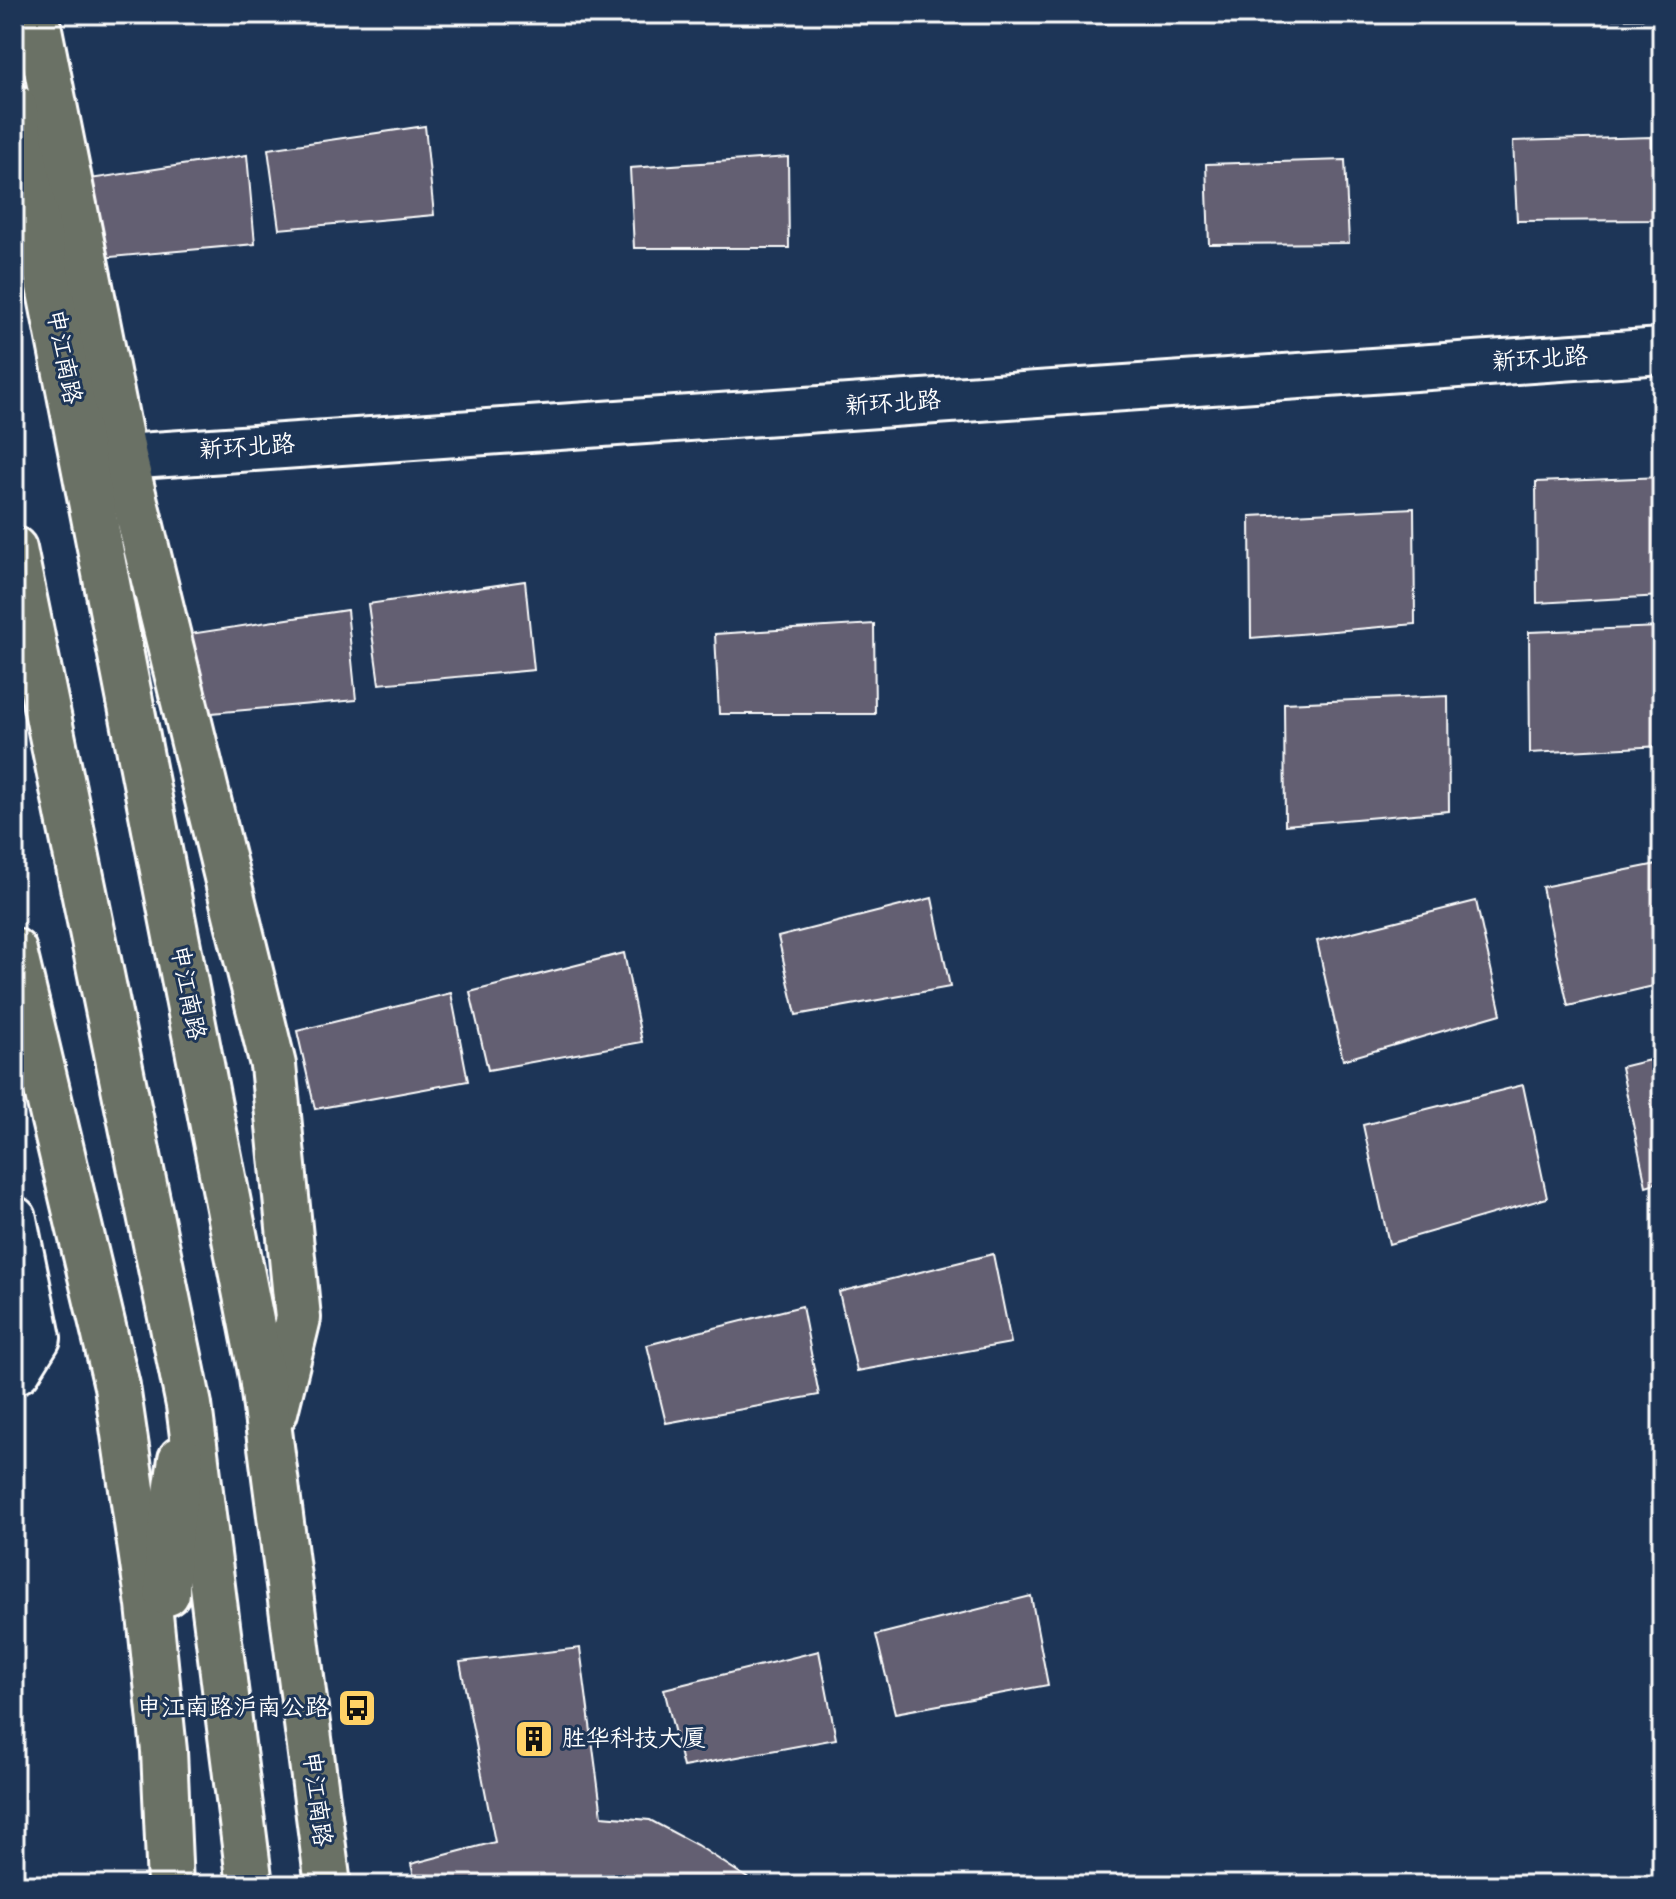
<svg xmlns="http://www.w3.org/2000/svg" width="1676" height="1899" font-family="Kalam,'LXGW WenKai TC',sans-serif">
	<rect width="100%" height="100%" fill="#1d3557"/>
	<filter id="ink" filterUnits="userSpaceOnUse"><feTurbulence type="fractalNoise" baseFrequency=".0125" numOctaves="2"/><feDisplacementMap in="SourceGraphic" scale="16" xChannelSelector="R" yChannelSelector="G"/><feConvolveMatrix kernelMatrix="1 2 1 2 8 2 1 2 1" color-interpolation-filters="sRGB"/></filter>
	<g filter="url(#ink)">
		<g fill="#635f72" stroke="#fff" stroke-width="2">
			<polygon points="1079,14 1218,14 1219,21 1080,23"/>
			<polygon points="1269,14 1408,14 1408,17 1269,19"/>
			<polygon points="1432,14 1571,14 1572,21 1432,23"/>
			<polygon points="1591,14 1662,14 1662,18 1591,19"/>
			<polygon points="425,126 434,215 279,229 268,149"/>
			<polygon points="1652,137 1656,220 1517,221 1513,141"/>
			<polygon points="247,155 255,244 100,258 90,179"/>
			<polygon points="788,157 789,248 634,248 630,168"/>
			<polygon points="1345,160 1349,243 1209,244 1206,164"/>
			<polygon points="1662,477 1662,596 1537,603 1536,482"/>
			<polygon points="1414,508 1415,624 1251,638 1250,516"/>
			<polygon points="525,581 534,670 379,684 368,604"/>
			<polygon points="347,610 356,700 200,714 190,634"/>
			<polygon points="874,624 875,714 719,714 715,634"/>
			<polygon points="1662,627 1662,746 1530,753 1529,632"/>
			<polygon points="1448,696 1449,811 1285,825 1284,703"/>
			<polygon points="1662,863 1662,984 1568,1006 1542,887"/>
			<polygon points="932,898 950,987 796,1015 778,937"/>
			<polygon points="1476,901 1501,1014 1343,1060 1317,941"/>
			<polygon points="624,953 642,1042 488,1070 470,992"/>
			<polygon points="451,993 468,1081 315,1109 297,1031"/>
			<polygon points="1662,1057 1662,1181 1646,1186 1621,1067"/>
			<polygon points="1523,1085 1547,1198 1389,1244 1363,1125"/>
			<polygon points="993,1254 1011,1343 857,1371 839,1292"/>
			<polygon points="802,1306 819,1395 666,1423 647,1345"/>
			<polygon points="1031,1596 1048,1685 895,1713 876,1635"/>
			<polygon points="580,1648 602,1816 650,1820 697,1845 758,1885 416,1885 411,1864 495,1842 460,1662"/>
			<polygon points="819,1651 836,1739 683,1767 664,1689"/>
		</g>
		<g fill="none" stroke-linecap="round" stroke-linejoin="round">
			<defs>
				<g id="minor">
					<polyline points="124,457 1662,351"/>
					<polyline points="14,1219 38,1338 18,1370 14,1372"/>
				</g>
				<g id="major">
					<polyline points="36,14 124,457 273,1065 298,1318 275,1412"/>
					<polyline points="14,107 262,1377 328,1885"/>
					<polyline points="14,549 189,1405 250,1885"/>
					<polyline points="14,951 117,1386 149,1605 164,1751 170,1885"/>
					<polyline points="167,1593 168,1547 181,1459"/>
				</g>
			</defs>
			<use href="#minor" stroke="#fff" stroke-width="50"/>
			<use href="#major" stroke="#fff" stroke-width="50"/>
			<use href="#minor" stroke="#1d3557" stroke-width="44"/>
			<use href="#major" stroke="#6b7165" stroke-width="44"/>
		</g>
	</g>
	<defs>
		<symbol id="bus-square" viewBox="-11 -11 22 22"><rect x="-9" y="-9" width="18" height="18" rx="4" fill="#ffd166" stroke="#1d3557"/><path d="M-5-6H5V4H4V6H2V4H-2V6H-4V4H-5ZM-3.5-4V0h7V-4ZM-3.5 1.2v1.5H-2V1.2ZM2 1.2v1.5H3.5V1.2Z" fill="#111"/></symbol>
		<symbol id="building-square" viewBox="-11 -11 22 22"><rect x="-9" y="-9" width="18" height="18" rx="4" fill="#ffd166" stroke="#1d3557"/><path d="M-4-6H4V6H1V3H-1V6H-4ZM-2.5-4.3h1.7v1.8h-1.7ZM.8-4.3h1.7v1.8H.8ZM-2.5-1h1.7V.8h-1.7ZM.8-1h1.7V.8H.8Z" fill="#111"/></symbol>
	</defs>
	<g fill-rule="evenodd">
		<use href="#bus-square" x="335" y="1686" width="44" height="44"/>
		<use href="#building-square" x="512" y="1717" width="44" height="44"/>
	</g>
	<g text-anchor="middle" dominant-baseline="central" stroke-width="6" stroke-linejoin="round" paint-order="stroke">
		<g font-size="24" fill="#fff" stroke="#1d3557">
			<text transform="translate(63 357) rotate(79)">申江南路</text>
			<text transform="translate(1540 360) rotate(-4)">新环北路</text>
			<text transform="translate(893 404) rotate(-4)">新环北路</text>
			<text transform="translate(247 448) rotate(-4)">新环北路</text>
			<text transform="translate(187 993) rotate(79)">申江南路</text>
			<text transform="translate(316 1799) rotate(83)">申江南路</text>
		</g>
		<g font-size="24" fill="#fff" stroke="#1d3557" text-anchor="end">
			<text x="329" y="1708">申江南路沪南公路</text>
			<text x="562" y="1739" text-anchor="start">胜华科技大厦</text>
		</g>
	</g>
	<rect width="1676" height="1899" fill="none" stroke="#1d3557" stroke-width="48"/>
	<rect x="24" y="24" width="1628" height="1851" fill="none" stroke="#fff" stroke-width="3" filter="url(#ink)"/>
</svg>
